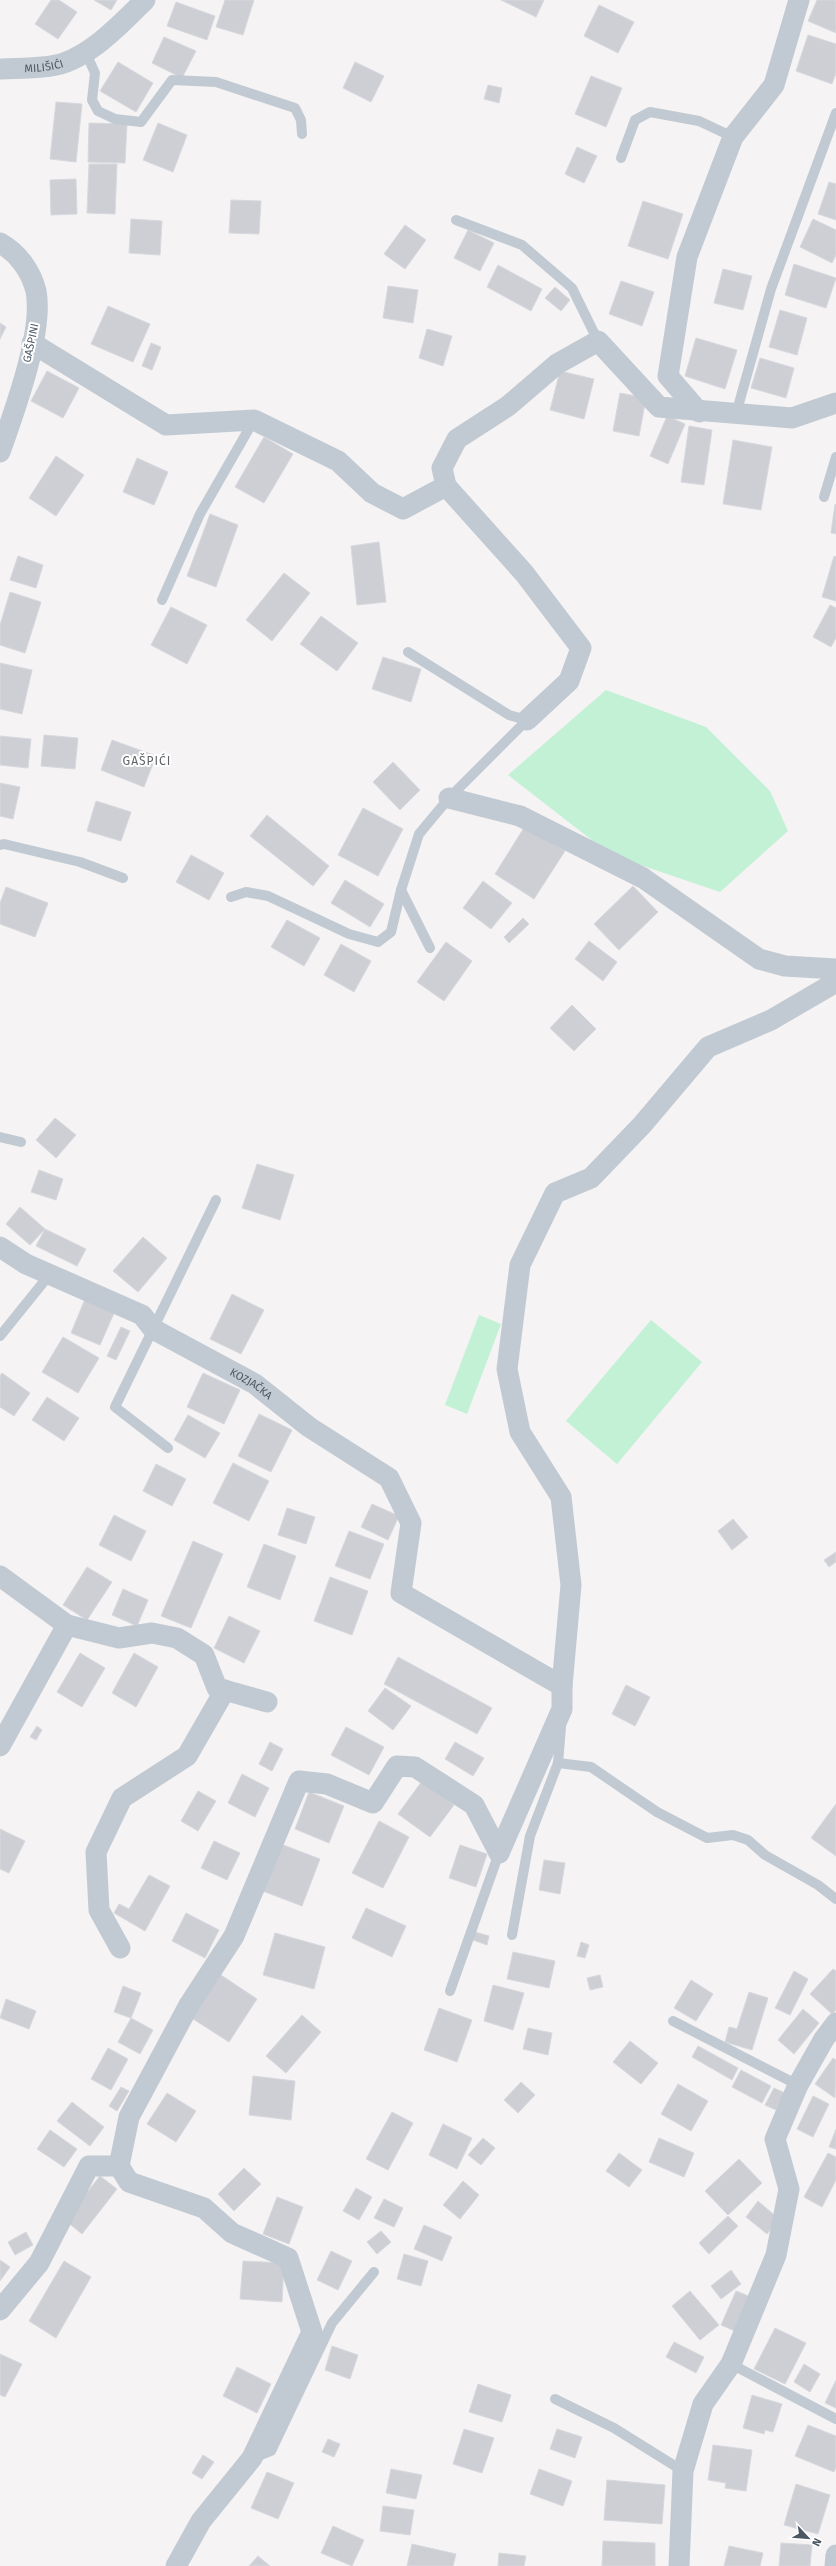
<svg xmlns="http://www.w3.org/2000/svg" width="836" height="2566" font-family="'Fira Sans',sans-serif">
	<rect width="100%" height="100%" fill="#f5f3f3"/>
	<g fill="#c3f1d5">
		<polygon points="606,690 706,727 770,791 788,831 720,892 611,855 508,775"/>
		<polygon points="479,1315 501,1324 467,1414 445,1405"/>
		<polygon points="651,1320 702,1362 617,1464 566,1421"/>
	</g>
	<g fill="#cdcfd5" stroke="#d7d9de">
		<polygon points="51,0 59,0 77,12 58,39 35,24"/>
		<polygon points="94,0 117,0 111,10"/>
		<polygon points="225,0 254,0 243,35 216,27"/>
		<polygon points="501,0 544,0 536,17"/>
		<polygon points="817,0 836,0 836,33 808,21"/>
		<polygon points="176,2 215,16 207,40 167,26"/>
		<polygon points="599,5 634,22 618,53 584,36"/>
		<polygon points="808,35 836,44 836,73 832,84 796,71"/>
		<polygon points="164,37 196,51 182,78 152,63"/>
		<polygon points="118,62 153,83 136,112 100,91"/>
		<polygon points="355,62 384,76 371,102 343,88"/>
		<polygon points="591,76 622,88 606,127 575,114"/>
		<polygon points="488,85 502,88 499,103 484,99"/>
		<polygon points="56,102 82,104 76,162 50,159"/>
		<polygon points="89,123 127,124 125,163 88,162"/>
		<polygon points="158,123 187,135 173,172 143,160"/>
		<polygon points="577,147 597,156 584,183 565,174"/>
		<polygon points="89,164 117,164 115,214 87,213"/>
		<polygon points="76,179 77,214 51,215 50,180"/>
		<polygon points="829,182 836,184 836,220 818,214"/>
		<polygon points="231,200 261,201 259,234 229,233"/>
		<polygon points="643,201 683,214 668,259 628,246"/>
		<polygon points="131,219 162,221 160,255 129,253"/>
		<polygon points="813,219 836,230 836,255 832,263 800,247"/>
		<polygon points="405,225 426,240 405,269 384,254"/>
		<polygon points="468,230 494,243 480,271 454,258"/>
		<polygon points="794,264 836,278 826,308 785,295"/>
		<polygon points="498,265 542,289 531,311 487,287"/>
		<polygon points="723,269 752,276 743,310 714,303"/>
		<polygon points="621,281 654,292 642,326 609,314"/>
		<polygon points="388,286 418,290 413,323 383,318"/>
		<polygon points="555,287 570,300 561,311 545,298"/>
		<polygon points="108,306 150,324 133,362 91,344"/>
		<polygon points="780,310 807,318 797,355 769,347"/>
		<polygon points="0,323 6,327 0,339"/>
		<polygon points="427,329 452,336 443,366 419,358"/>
		<polygon points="696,338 737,350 725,389 685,376"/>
		<polygon points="151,343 161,347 152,370 142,366"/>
		<polygon points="760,358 794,368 786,398 751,388"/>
		<polygon points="47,371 79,388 63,418 31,401"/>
		<polygon points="560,371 594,379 584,419 550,410"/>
		<polygon points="620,393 646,398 639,436 613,431"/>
		<polygon points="667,416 685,424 668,464 650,456"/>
		<polygon points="689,426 712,430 704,485 681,482"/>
		<polygon points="264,437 293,454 264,503 235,487"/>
		<polygon points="733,440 772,447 761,510 723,504"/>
		<polygon points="56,456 84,475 56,516 29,498"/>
		<polygon points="137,458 168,472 154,505 123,492"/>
		<polygon points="835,504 836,505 836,534 831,533"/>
		<polygon points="210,514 238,525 216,587 187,576"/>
		<polygon points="379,542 386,602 357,605 351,546"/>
		<polygon points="18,556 43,565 36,588 10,580"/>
		<polygon points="834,556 836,557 836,601 822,597"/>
		<polygon points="284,573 310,593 272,641 246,620"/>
		<polygon points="10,592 41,602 25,653 0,645 0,625"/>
		<polygon points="830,605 836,608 836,638 831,647 813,637"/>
		<polygon points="171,607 207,625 187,664 151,645"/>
		<polygon points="321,616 358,643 337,671 300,644"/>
		<polygon points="383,657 421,669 411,702 372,689"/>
		<polygon points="0,663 32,670 22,714 0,709"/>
		<polygon points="44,735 78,738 75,769 41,766"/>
		<polygon points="0,736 31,739 28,768 0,765"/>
		<polygon points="112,740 156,756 144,787 101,770"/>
		<polygon points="393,762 420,790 400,810 373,782"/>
		<polygon points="0,783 20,787 13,819 0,816"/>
		<polygon points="96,801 131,812 121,841 87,831"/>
		<polygon points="363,808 403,829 378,876 338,855"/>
		<polygon points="267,815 329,866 313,886 250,836"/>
		<polygon points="525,826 565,851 534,899 495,874"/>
		<polygon points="191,855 224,873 209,900 176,882"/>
		<polygon points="345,880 384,904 370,927 331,903"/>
		<polygon points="483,881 512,903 491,929 463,908"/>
		<polygon points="633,886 658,912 619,950 594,924"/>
		<polygon points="6,887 48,903 35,937 0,924 0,903"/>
		<polygon points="523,918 529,924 509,943 504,937"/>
		<polygon points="287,920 320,938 304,966 271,947"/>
		<polygon points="589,941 617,962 603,981 575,959"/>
		<polygon points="446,942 472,961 444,1001 417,982"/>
		<polygon points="341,944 371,961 354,992 324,975"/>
		<polygon points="572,1005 596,1029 574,1051 550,1028"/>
		<polygon points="55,1118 76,1135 56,1158 36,1140"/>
		<polygon points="257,1164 294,1175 280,1220 242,1208"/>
		<polygon points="39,1170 63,1179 56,1200 31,1192"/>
		<polygon points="20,1207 45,1229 30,1245 6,1224"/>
		<polygon points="45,1229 86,1249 77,1266 36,1246"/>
		<polygon points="143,1237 167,1258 138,1292 113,1271"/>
		<polygon points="232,1294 264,1310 241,1354 210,1339"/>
		<polygon points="85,1299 115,1311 100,1345 71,1333"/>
		<polygon points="121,1327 130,1331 116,1360 107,1356"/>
		<polygon points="63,1337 99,1358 78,1393 42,1372"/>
		<polygon points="2,1373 30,1393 14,1416 0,1407 0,1376"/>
		<polygon points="203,1373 240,1390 224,1424 187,1407"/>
		<polygon points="47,1397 79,1418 64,1441 32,1420"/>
		<polygon points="259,1414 292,1430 271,1472 238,1456"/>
		<polygon points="188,1415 220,1433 205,1458 174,1440"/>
		<polygon points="233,1463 269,1481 249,1521 213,1503"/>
		<polygon points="156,1464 186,1479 172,1506 143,1491"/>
		<polygon points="372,1504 399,1516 388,1540 361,1527"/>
		<polygon points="287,1508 315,1517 306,1544 278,1535"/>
		<polygon points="114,1515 146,1531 131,1561 99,1545"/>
		<polygon points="733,1519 748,1537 732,1550 718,1531"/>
		<polygon points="349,1531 384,1544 370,1579 335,1566"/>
		<polygon points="193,1541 223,1554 191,1628 161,1616"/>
		<polygon points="264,1544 296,1556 280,1600 247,1587"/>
		<polygon points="836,1552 836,1562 829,1567 824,1560"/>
		<polygon points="87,1567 112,1582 87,1620 63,1605"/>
		<polygon points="330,1577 368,1591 352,1635 314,1621"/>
		<polygon points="123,1589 148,1600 137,1626 112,1615"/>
		<polygon points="229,1616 260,1631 244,1663 214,1648"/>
		<polygon points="80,1653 105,1668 82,1707 57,1692"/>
		<polygon points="134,1653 158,1667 136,1707 112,1693"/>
		<polygon points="398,1657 492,1708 477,1734 384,1684"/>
		<polygon points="626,1685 650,1697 635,1726 612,1714"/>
		<polygon points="385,1688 411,1706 393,1730 368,1711"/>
		<polygon points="37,1726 42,1730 36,1740 30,1737"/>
		<polygon points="346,1727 384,1747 369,1775 331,1755"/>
		<polygon points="270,1742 283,1749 272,1771 259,1764"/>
		<polygon points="455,1742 484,1758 473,1776 445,1759"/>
		<polygon points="242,1774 269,1788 255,1817 228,1803"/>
		<polygon points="422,1781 454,1805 430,1837 398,1814"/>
		<polygon points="198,1791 216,1801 198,1831 181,1821"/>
		<polygon points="309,1792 344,1806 329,1843 295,1829"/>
		<polygon points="836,1804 836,1856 811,1838"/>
		<polygon points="379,1821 409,1837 383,1888 352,1873"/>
		<polygon points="0,1829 25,1841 9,1873 0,1869"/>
		<polygon points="214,1841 240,1853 227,1880 201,1868"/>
		<polygon points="278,1843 320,1859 302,1906 260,1890"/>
		<polygon points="460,1845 487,1854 476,1887 449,1878"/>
		<polygon points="544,1860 565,1863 560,1894 539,1890"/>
		<polygon points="149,1875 170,1886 145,1931 114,1913 119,1904 129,1909"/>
		<polygon points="366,1908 406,1926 392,1957 352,1938"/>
		<polygon points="186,1913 219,1930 205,1958 172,1941"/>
		<polygon points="475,1932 489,1936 487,1945 473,1940"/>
		<polygon points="275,1933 325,1947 314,1989 263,1975"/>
		<polygon points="581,1942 589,1945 585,1958 577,1956"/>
		<polygon points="513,1952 555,1961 549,1988 507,1979"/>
		<polygon points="833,1969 836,1971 836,2010 832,2014 810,1994"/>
		<polygon points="794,1971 808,1979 790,2015 775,2008"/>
		<polygon points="218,1973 257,1999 229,2042 190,2017"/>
		<polygon points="600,1975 603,1987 590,1990 587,1978"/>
		<polygon points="691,1980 713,1994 696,2021 674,2008"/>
		<polygon points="493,1985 524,1993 513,2030 484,2021"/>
		<polygon points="123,1986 141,1993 131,2018 114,2012"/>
		<polygon points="749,1992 768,1998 752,2050 725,2042 729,2027 737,2029"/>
		<polygon points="6,1999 36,2011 29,2029 0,2018"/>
		<polygon points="439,2008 472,2020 457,2062 424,2050"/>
		<polygon points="803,2009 819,2023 794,2054 778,2040"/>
		<polygon points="302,2015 321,2032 286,2073 266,2056"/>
		<polygon points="131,2018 153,2030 140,2054 118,2042"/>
		<polygon points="528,2028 552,2033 548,2055 523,2049"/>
		<polygon points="630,2041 658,2063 641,2084 613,2062"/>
		<polygon points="698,2046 738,2068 732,2080 692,2057"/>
		<polygon points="108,2048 128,2059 111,2090 91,2079"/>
		<polygon points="833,2058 836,2060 835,2098 815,2084"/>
		<polygon points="741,2070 771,2086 762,2103 732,2087"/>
		<polygon points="253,2076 295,2081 291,2120 249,2115"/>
		<polygon points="521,2082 535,2095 518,2113 504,2100"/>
		<polygon points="678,2084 708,2101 691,2131 661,2114"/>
		<polygon points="121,2087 129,2091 117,2111 109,2106"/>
		<polygon points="774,2088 785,2093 776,2110 765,2105"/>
		<polygon points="167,2093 196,2111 176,2142 147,2124"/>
		<polygon points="813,2096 829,2104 813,2137 797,2129"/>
		<polygon points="72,2102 104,2127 90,2146 57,2121"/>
		<polygon points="392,2112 413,2123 388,2170 366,2159"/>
		<polygon points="443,2124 472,2138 457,2169 429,2155"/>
		<polygon points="836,2129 836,2149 829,2147"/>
		<polygon points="50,2130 77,2149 64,2167 37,2149"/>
		<polygon points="483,2138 495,2148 481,2165 468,2155"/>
		<polygon points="659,2138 694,2153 684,2177 649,2162"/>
		<polygon points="619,2153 642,2170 629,2187 606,2171"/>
		<polygon points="828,2153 836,2157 836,2180 822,2207 804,2197"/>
		<polygon points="739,2159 762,2183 728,2215 705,2191"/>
		<polygon points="244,2168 261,2184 234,2211 218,2194"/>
		<polygon points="100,2176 117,2189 82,2234 65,2220"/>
		<polygon points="463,2181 479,2195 460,2219 443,2205"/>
		<polygon points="356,2188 372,2197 359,2220 343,2211"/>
		<polygon points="277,2197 303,2207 289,2244 263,2234"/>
		<polygon points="384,2199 403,2208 394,2227 374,2218"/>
		<polygon points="758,2201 779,2219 767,2234 746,2217"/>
		<polygon points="728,2216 738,2226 709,2254 699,2243"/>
		<polygon points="424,2225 452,2237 442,2261 414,2249"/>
		<polygon points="381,2231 391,2242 377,2254 367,2242"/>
		<polygon points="26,2232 33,2245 15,2255 8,2242"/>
		<polygon points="331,2251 352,2261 338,2290 317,2280"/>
		<polygon points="404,2254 428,2261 421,2286 397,2279"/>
		<polygon points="0,2260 10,2267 0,2281"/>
		<polygon points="64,2261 91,2277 56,2338 29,2321"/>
		<polygon points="243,2261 284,2263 282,2302 240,2299"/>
		<polygon points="731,2270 741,2284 721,2299 711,2286"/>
		<polygon points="690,2291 719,2325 700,2340 672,2306"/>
		<polygon points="736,2291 751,2297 735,2331 721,2325"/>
		<polygon points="775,2328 806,2343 785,2384 754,2369"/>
		<polygon points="674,2342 704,2357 696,2373 666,2357"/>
		<polygon points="332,2346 358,2355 350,2379 325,2370"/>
		<polygon points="0,2354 22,2364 5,2397 0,2395"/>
		<polygon points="804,2364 820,2374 810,2392 794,2382"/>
		<polygon points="237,2367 271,2384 257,2413 223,2396"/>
		<polygon points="836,2380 836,2408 825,2403"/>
		<polygon points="478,2384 511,2395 502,2422 469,2412"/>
		<polygon points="752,2395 782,2404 773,2432 765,2430 764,2434 743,2428"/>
		<polygon points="808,2425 836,2436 836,2467 834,2472 795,2456"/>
		<polygon points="464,2429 494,2438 482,2473 453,2464"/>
		<polygon points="557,2429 582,2437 575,2458 550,2449"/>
		<polygon points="328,2439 340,2444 334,2457 322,2452"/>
		<polygon points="713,2445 752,2450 746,2491 725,2488 726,2483 708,2480"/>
		<polygon points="203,2455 214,2462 202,2479 192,2473"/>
		<polygon points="391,2469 422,2475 416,2499 386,2493"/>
		<polygon points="539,2469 572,2481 563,2506 530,2494"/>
		<polygon points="267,2472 294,2483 278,2519 251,2508"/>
		<polygon points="607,2480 665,2485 662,2524 604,2520"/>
		<polygon points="796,2484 830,2495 818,2534 784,2525"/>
		<polygon points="383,2506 414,2510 410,2535 380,2531"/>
		<polygon points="333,2526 364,2540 352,2566 321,2553"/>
		<polygon points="603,2541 655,2543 655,2566 602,2566"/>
		<polygon points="781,2543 812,2545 810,2566 779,2566"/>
		<polygon points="412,2544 456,2554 453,2566 407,2566"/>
		<polygon points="729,2546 763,2553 760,2566 724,2566"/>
		<polygon points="499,2553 526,2556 524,2566 498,2566"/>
		<polygon points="258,2556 270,2566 249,2566"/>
	</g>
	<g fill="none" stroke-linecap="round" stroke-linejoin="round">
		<g stroke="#c1cad2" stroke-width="10">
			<polyline points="85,51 95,73 92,100 98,111 115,119 141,122 172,80 216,82 295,108 301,120 302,134"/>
			<polyline points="621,158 635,120 650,112 699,121 733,137"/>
			<polyline points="456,220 522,245 572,288 598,341"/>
			<polyline points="736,414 771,289 836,113"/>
			<polyline points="824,497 836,457"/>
			<polyline points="162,600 200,514 254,420"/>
			<polyline points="408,652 509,715 527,720"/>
			<polyline points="0,845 4,844 80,862 123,878"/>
			<polyline points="401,890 430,948"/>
			<polyline points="231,897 246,892 268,896 349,934 378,942 391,932 401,890 419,834 449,798 527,720"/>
			<polyline points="0,1137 21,1142"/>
			<polyline points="0,1336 50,1274"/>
			<polyline points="168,1448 115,1407 216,1200"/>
			<polyline points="558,1763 591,1767 657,1812 707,1838 733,1835 748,1840 765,1855 818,1885 836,1899"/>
			<polyline points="512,1935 530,1836 558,1763 561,1727"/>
			<polyline points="450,1991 499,1853"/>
			<polyline points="673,2021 798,2085"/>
			<polyline points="731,2364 836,2419"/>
			<polyline points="555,2399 614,2428 683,2471"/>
			<polyline points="254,2458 271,2451 332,2323 374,2272"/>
		</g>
		<g stroke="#c1cad2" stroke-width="21">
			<path id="s1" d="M0,69C18,68 38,69 56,65C89,58 122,23 145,0"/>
			<path d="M0,243C18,253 31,271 36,291C44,332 14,412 0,452"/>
			<polyline points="32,343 166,425 254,420 338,461 372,493 403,509 446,486 524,573 581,648 569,681 527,720"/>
			<polyline points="699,412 668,376 687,257 733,137 774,85 799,0"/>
			<polyline points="446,486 442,468 457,439 508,406 557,364 598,341 659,407 792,418 836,403"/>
			<polyline points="449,798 520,816 643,878 759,959 785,966 836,969"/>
			<path id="s2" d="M0,1247L26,1264L142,1315L153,1329L255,1384L309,1427L389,1478L411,1523L401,1593L562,1686V1709L499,1853"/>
			<polyline points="0,1576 67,1625 119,1638 152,1633 177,1638 204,1655 217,1688 267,1702"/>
			<polyline points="562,1686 571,1585 561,1497 520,1432 507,1369 520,1265 555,1193 591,1178 642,1125 708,1047 771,1020 836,982"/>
			<polyline points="0,1746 67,1625"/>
			<polyline points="120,1948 99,1910 96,1852 122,1798 187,1756 225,1690"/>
			<polyline points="0,2310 39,2263 89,2166 119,2166"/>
			<polyline points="176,2566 201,2521 252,2458 312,2332 288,2258 232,2233 204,2208 129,2182 119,2166 129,2117 189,2005 234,1936 299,1781 327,1784 373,1803 397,1766 415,1767 474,1805 499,1853"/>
			<polyline points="679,2566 683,2471 703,2404 731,2364 776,2255 789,2189 775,2139 798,2085 824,2039 836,2023"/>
			<polyline points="835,2566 836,2555"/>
		</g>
	</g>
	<g text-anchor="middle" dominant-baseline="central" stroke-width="4" stroke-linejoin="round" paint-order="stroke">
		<g font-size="11" fill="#4a5661" stroke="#fff">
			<text stroke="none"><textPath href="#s1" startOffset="44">MILIŠIĆI</textPath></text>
			<text transform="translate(31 343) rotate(-78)">GAŠPINI</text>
			<text stroke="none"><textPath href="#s2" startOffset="288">KOZJAČKA</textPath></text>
		</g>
		<g font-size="12" letter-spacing="1" fill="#5f6368" stroke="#fff">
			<text x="147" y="761">GAŠPIĆI</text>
		</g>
	</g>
	<g transform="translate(808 2538) rotate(116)" stroke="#ffffff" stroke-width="3" paint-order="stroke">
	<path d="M0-3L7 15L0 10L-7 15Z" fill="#4a5661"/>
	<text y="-6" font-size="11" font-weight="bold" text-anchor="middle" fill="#4a5661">N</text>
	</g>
</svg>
